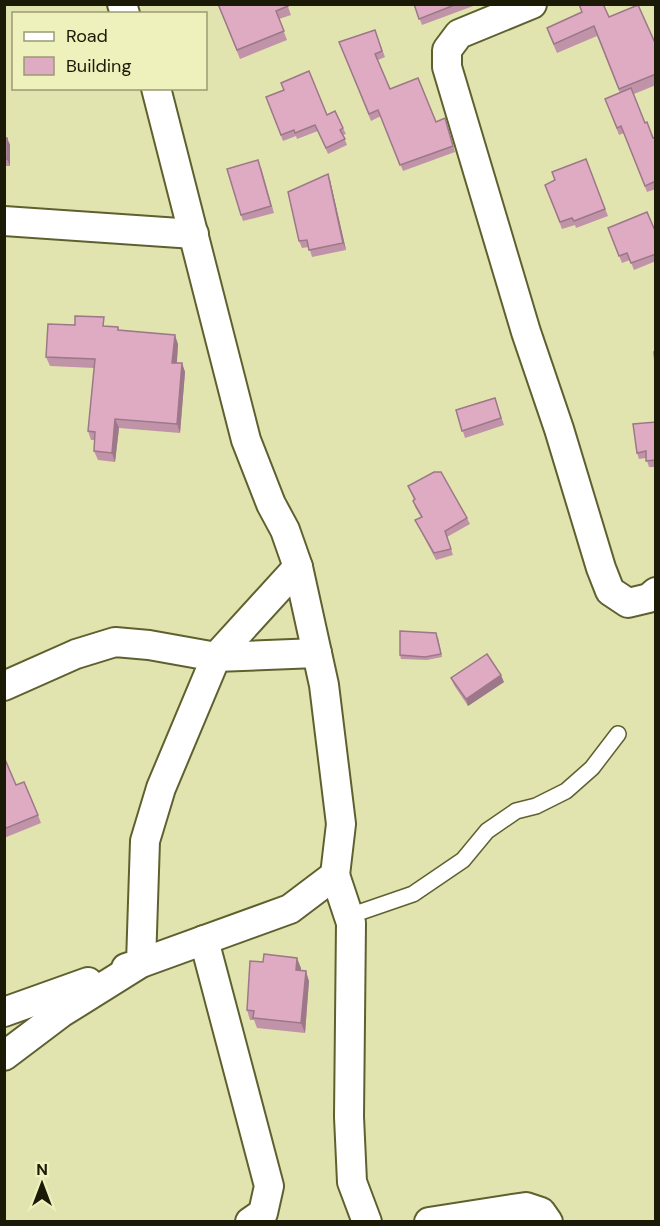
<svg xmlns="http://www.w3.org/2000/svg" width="660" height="1226" font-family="'DM Sans',sans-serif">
	<rect width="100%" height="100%" fill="#e2e4af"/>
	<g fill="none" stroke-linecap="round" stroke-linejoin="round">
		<defs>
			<polyline id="lane" points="349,916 413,894 463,860 487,831 516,811 536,806 566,791 592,768 618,734"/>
			<g id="street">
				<polyline points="122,4 125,14"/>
				<polyline points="532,4 459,34 447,50 447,67 526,332 559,429 601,568 610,591 628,603 649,598 656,592"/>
				<polyline points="4,221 194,234"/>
				<polyline points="4,686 76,654 115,642 149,645 216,657 317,653"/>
				<polyline points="335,875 351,923 349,1117 352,1182 367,1222"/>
				<polyline points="204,940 269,1186 263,1213 250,1222"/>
				<polyline points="126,968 141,963 145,841 161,788 216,657 298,567"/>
				<polyline points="4,1012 88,982"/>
				<polyline points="4,1056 61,1013 141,963 290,909 335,875 341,824 324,685 298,567 285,530 271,504 246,440 156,88"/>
				<polyline points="429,1222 526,1207 541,1212 548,1222"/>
			</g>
		</defs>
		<use href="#lane" stroke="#5f602f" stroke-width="18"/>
		<use href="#street" stroke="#5f602f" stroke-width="32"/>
		<use href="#lane" stroke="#fff" stroke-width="15"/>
		<use href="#street" stroke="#fff" stroke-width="28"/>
	</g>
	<g fill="#c093a8">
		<polygon points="218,4 287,4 291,15 279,19 287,40 240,59"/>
		<polygon points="414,4 476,4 476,5 422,25"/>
		<polygon points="579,4 609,17 656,45 656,85 634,94 645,123 653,138 656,137 656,189 647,192 624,133 619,135 605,99 620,93 597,36 557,53 550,37 547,28 582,12"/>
		<polygon points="375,30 385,57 378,60 390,89 436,122 445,118 455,152 403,171 381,116 371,121 339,42"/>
		<polygon points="266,97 327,115 343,128 346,134 343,135 347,145 328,154 318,131 297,139 296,136 283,141"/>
		<polygon points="4,138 7,138 10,145 10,166 4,166"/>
		<polygon points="586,159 608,216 576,228 575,225 562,229 545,185 555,180"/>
		<polygon points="261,167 274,213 243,221 241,215"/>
		<polygon points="330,180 346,250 312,257 309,247 302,248 299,241"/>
		<polygon points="608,228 656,233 656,261 634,270 630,260 622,263"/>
		<polygon points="75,325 118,327 119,331 178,344 177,363 182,363 185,372 180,433 119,428 115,462 98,460 94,451 95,440 91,440 88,431 94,368 50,366 46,357"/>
		<polygon points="495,398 504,425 465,438 456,410"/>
		<polygon points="656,422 656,467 649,467 646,458 639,459 637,453"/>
		<polygon points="408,486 467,518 470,524 447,537 453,555 436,560 418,526 415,520 421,517 415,507 413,501 414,500"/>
		<polygon points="438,637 442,657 427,660 401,659 400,655"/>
		<polygon points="451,678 504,682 468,706 454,685"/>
		<polygon points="4,757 16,785 38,815 41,823 4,838"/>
		<polygon points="301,968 301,971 309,981 305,1033 257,1028 254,1020 250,1020 247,1010"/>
	</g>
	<g fill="#9c7888">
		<polygon points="7,138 10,145 10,166 7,159"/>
		<polygon points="328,174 330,180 346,250 343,243"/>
		<polygon points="175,335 178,344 176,372 172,363"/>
		<polygon points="182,363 185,372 180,433 177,424"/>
		<polygon points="115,419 119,428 115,462 112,453"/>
		<polygon points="501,675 504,682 468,706 466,699"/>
		<polygon points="297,958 301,968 300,980 296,970"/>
		<polygon points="306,971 309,981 305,1033 301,1023"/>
	</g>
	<g fill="#dfabc3" stroke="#9c7888" stroke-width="1.5">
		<polygon points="218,4 287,4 288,6 276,11 284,31 237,50"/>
		<polygon points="414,4 457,4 419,19"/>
		<polygon points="579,4 603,4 609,17 638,5 656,45 656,74 619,89 594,26 554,44 547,28 582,12"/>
		<polygon points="375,30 382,51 375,54 390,89 418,78 436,122 445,118 453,146 400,165 378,110 369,114 339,42"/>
		<polygon points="309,71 327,115 335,111 343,128 340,130 345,139 326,148 315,125 295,133 294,130 281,135 266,97 284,90 281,83"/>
		<polygon points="631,88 645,123 647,122 653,138 656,137 656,181 645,186 621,126 617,128 605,99"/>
		<rect x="4" y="138" width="3" height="21"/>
		<polygon points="586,159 605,209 574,221 572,218 560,222 545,185 555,180 552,172"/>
		<polygon points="258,160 271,206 241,215 227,169"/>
		<polygon points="328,174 343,243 309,250 307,240 299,241 288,192"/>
		<polygon points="647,212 656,233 656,254 631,263 627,253 619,256 608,228"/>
		<polygon points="75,316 104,317 103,326 118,327 118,330 175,335 172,363 182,363 177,424 115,419 112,453 94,451 95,432 88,431 95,359 46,357 48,324 75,325"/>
		<polygon points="654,352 656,352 656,374"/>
		<polygon points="495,398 501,418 462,431 456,410"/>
		<polygon points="656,422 656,460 646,461 646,451 637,453 633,424"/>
		<polygon points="434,472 441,472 467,518 445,531 451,549 434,553 415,520 422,517 413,501 415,499 408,486"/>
		<polygon points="400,631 436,633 441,654 425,657 400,655"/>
		<polygon points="487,654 501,675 466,699 451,678"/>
		<polygon points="4,757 16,785 24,782 38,815 4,829"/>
		<polygon points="264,954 297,958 296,970 306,971 301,1023 253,1018 254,1011 247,1010 250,961 263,962"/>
	</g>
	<rect width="660" height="1226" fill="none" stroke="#1a1a06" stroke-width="12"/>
	<rect x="12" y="12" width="195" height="78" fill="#eff1bc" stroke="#9a9b73" stroke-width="1.5"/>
	<rect x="24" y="32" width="30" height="9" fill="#ffffff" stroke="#9a9b73" stroke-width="1.5"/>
	<text x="66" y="42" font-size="18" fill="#1a1a06">Road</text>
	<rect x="24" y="57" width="30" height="18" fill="#dfabc3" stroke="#9a9b73" stroke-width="1.5"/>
	<text x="66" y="72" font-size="18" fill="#1a1a06">Building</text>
	<g transform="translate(42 1184)" stroke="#eff1bc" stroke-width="4.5" paint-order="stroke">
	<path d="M0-4.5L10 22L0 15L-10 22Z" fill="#1a1a06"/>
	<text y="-9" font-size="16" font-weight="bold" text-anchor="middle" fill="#1a1a06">N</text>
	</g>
</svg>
